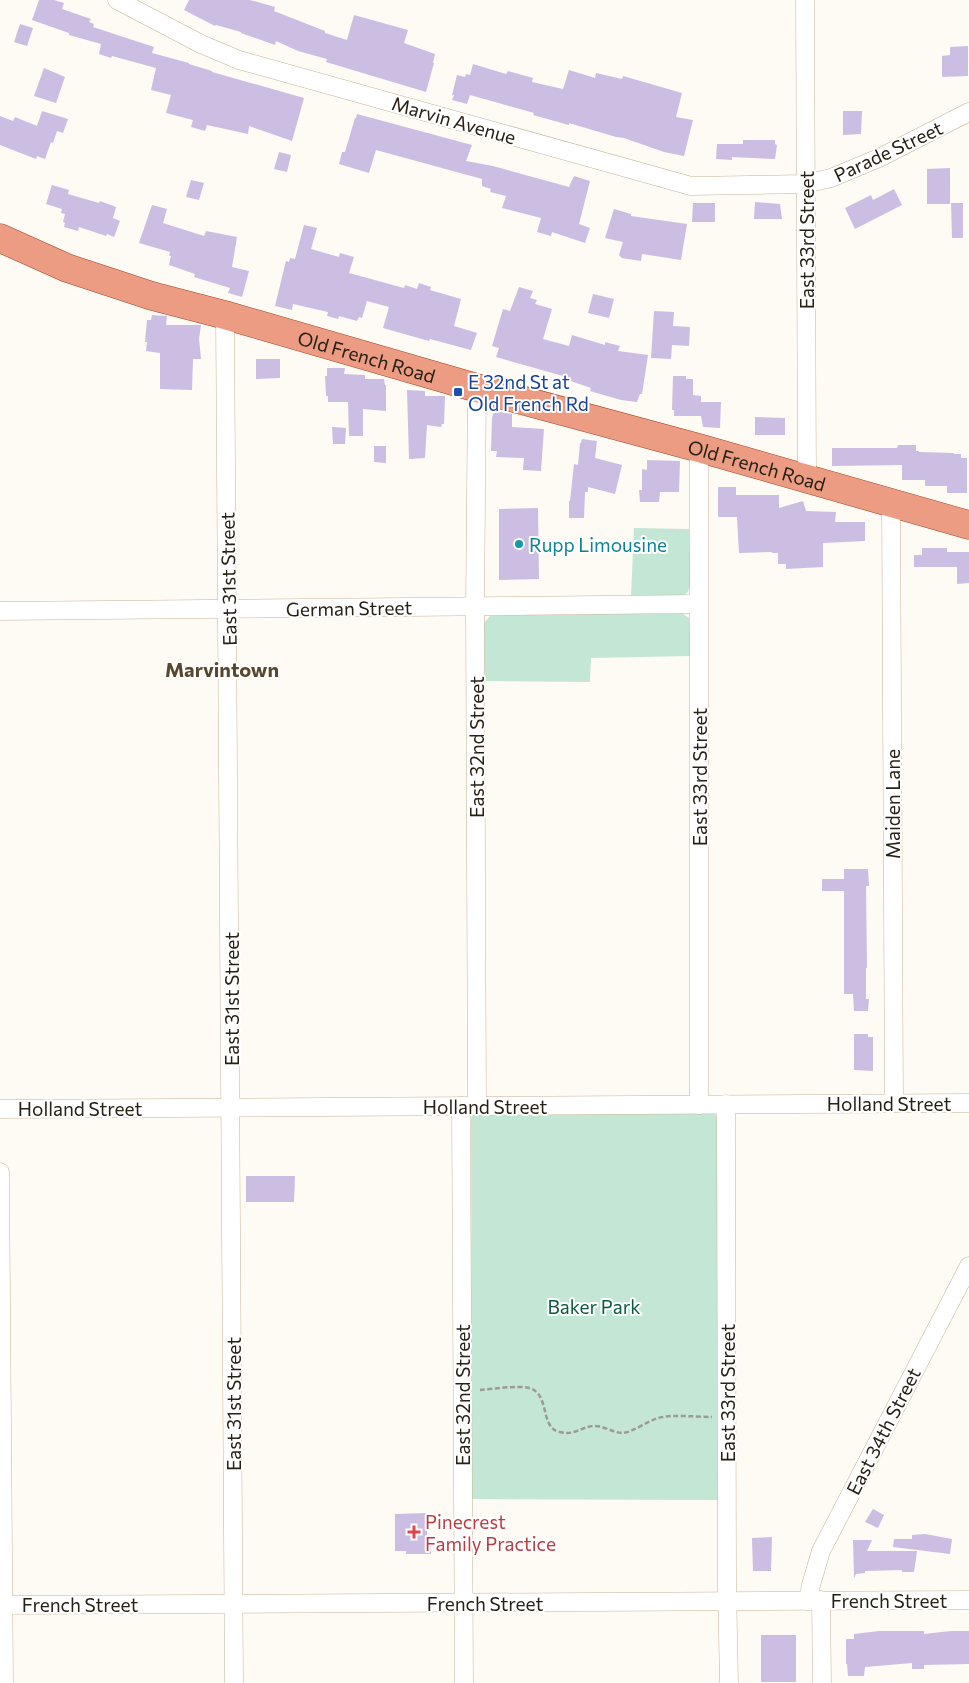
<svg xmlns="http://www.w3.org/2000/svg" width="969" height="1683" font-family="Commissioner,sans-serif">
	<rect width="100%" height="100%" fill="#fefaf4"/>
	<g fill="#c3e7d4">
		<polygon points="634,528 689,529 690,585 688,592 683,596 631,596"/>
		<polygon points="597,613 683,614 689,618 690,656 591,658 590,682 484,681 484,623 490,616"/>
		<polygon points="712,1112 716,1115 717,1120 718,1500 472,1499 471,1118 473,1115"/>
	</g>
	<g fill="#ccbde3">
		<polygon points="39,0 54,0 64,3 62,9 91,19 89,22 94,24 93,27 154,47 152,53 189,63 189,64 212,71 212,72 304,98 292,141 249,126 248,134 207,125 205,131 191,127 193,120 166,113 171,95 151,90 156,68 112,56 111,58 99,54 101,44 69,35 69,33 32,20"/>
		<polygon points="189,0 250,0 275,7 274,11 325,31 325,33 347,40 354,15 408,30 404,43 435,54 433,63 434,63 426,92 326,62 327,59 298,51 276,41 275,45 241,33 241,32 216,25 215,26 184,10"/>
		<polygon points="20,24 33,28 27,46 14,42"/>
		<polygon points="968,46 968,76 942,77 942,56 950,55 950,47"/>
		<polygon points="473,64 506,74 508,71 533,78 532,82 563,89 569,70 595,78 596,73 622,79 623,76 682,93 676,117 693,120 684,156 664,152 624,138 616,137 569,123 569,125 533,115 534,113 520,109 470,95 467,104 452,100 454,95 452,95 457,75 465,77 466,74 470,75"/>
		<polygon points="44,68 65,77 56,103 34,96"/>
		<polygon points="42,111 68,119 63,133 57,131 53,143 51,142 45,159 37,156 36,159 0,145 0,116 13,121 15,117 37,126"/>
		<polygon points="843,111 862,111 861,134 843,135"/>
		<polygon points="357,114 472,145 466,161 493,166 569,187 574,176 590,181 579,224 590,228 585,243 552,232 551,236 537,232 541,218 502,208 506,196 490,192 491,189 482,186 482,179 376,150 369,173 339,164 342,152 345,152 355,118 356,118"/>
		<polygon points="743,140 775,140 775,144 777,145 775,159 732,157 732,160 716,159 717,144 743,144"/>
		<polygon points="279,152 291,155 287,172 274,169"/>
		<polygon points="950,168 950,204 927,204 927,169"/>
		<polygon points="191,180 204,183 199,200 186,197"/>
		<polygon points="52,185 69,190 68,194 99,203 100,201 116,207 113,218 120,221 114,237 107,234 106,236 79,227 78,231 64,227 65,223 63,222 65,214 61,213 62,209 46,204"/>
		<polygon points="894,189 902,205 855,229 845,208 871,195 873,200"/>
		<polygon points="755,202 780,204 782,219 754,219"/>
		<polygon points="693,203 715,203 715,222 692,222"/>
		<polygon points="951,203 963,203 963,238 952,238"/>
		<polygon points="152,205 167,209 163,223 204,236 206,231 237,237 232,267 249,271 242,297 228,293 230,288 194,277 195,274 169,265 171,256 169,256 170,252 139,243"/>
		<polygon points="614,209 631,214 631,216 687,224 681,260 642,254 641,261 622,258 619,255 623,242 605,238"/>
		<polygon points="304,225 317,228 311,249 339,257 340,253 354,257 349,273 404,288 405,285 417,289 419,283 431,287 430,290 461,299 454,326 477,333 471,350 430,339 429,341 383,328 389,307 367,301 362,318 359,317 357,321 339,316 338,319 327,316 328,312 293,304 292,310 275,306 286,261 289,262 290,258 295,259"/>
		<polygon points="519,287 533,291 530,298 537,300 535,304 552,309 543,339 569,346 572,335 605,345 605,342 620,346 618,351 648,355 642,394 640,394 637,402 621,400 590,391 591,388 562,378 563,376 496,357 499,348 492,346 503,309 510,311"/>
		<polygon points="593,294 614,299 609,318 588,313"/>
		<polygon points="654,311 674,312 673,326 690,327 689,346 672,345 671,359 651,358"/>
		<polygon points="152,315 167,316 166,325 201,325 199,339 201,359 193,359 192,390 160,389 160,353 146,351 147,342 145,342 147,320 151,320"/>
		<polygon points="256,359 280,359 280,378 256,379"/>
		<polygon points="327,368 345,368 344,374 365,375 365,379 384,379 385,385 386,385 386,411 363,409 363,436 349,436 348,402 328,402 328,396 326,396 325,376 327,376"/>
		<polygon points="673,376 686,376 686,379 693,379 693,395 701,396 701,402 721,402 720,428 703,427 701,416 674,416 674,410 672,410"/>
		<polygon points="407,390 425,391 425,396 445,396 444,424 442,424 441,427 427,425 425,458 409,459"/>
		<polygon points="494,411 512,414 512,427 544,429 541,471 523,470 524,458 496,457 497,451 491,451 492,418"/>
		<polygon points="755,417 785,418 785,435 755,435"/>
		<polygon points="332,427 346,428 345,444 333,444"/>
		<polygon points="582,439 597,441 595,458 622,465 615,494 588,487 588,492 585,492 584,518 569,518 569,501 570,501 574,464 578,465 580,443 581,443"/>
		<polygon points="898,445 916,445 916,451 919,451 919,452 954,453 954,454 961,454 961,458 967,458 967,493 947,493 947,486 925,486 925,480 902,480 902,465 832,466 832,448 897,448"/>
		<polygon points="374,446 386,446 386,463 374,462"/>
		<polygon points="647,460 680,461 679,492 660,492 659,502 640,502 639,490 642,490 642,469 647,470"/>
		<polygon points="718,487 736,487 736,495 779,495 779,508 803,501 806,511 836,512 835,522 865,522 865,541 823,543 823,567 786,569 786,564 778,564 778,553 772,553 772,552 739,553 737,517 718,517"/>
		<polygon points="538,508 539,579 499,580 499,509"/>
		<polygon points="922,548 947,548 947,552 969,552 969,583 957,584 957,567 914,567 914,555 922,555"/>
		<polygon points="844,869 868,869 869,886 866,886 867,968 866,968 866,999 869,999 868,1011 854,1011 853,994 844,994 844,891 822,891 822,879 844,879"/>
		<polygon points="854,1034 868,1034 868,1037 873,1037 873,1071 854,1070"/>
		<polygon points="246,1176 295,1176 294,1202 246,1202"/>
		<polygon points="873,1509 884,1515 878,1528 865,1522"/>
		<polygon points="427,1513 427,1538 431,1538 431,1554 406,1554 406,1551 395,1551 395,1514"/>
		<polygon points="925,1534 952,1539 950,1554 893,1547 894,1539 912,1539 912,1535"/>
		<polygon points="772,1537 771,1571 753,1571 752,1538"/>
		<polygon points="853,1540 872,1540 867,1551 917,1551 914,1572 902,1572 902,1570 865,1571 865,1573 856,1574 854,1578"/>
		<polygon points="879,1631 924,1631 924,1634 951,1631 969,1631 969,1664 924,1665 924,1669 912,1669 912,1663 865,1667 864,1676 848,1676 847,1664 846,1664 846,1639 854,1639 854,1634"/>
		<rect x="761" y="1635" width="35" height="47"/>
	</g>
	<g fill="none" stroke-linecap="round" stroke-linejoin="round">
		<defs>
			<g id="street">
				<polyline points="117,0 201,44 239,60 691,186 805,184 831,178 879,158 969,112"/>
				<polyline points="805,0 807,480"/>
				<polyline points="225,315 234,1683"/>
				<polyline points="477,388 475,607 477,1106"/>
				<polyline points="699,448 699,1105"/>
				<polyline points="891,504 894,1103"/>
				<polyline points="0,611 698,604"/>
				<polyline points="726,1104 727,1586 729,1683"/>
				<polyline points="461,1106 464,1683"/>
				<polyline points="0,1109 969,1103"/>
				<polyline points="0,1172 4,1683"/>
				<polyline points="821,1600 822,1683"/>
				<polyline points="808,1601 811,1585 821,1551 969,1266"/>
				<polyline points="0,1605 969,1600"/>
			</g>
			<g id="primary">
				<path id="s1" d="M0,238L67,268L152,296L225,315L477,388L699,448L969,525"/>
			</g>
		</defs>
		<use href="#street" stroke="#c6b496" stroke-width="19"/>
		<use href="#primary" stroke="#9f4626" stroke-width="29"/>
		<path stroke="#9f9a91" stroke-width="2.5" stroke-dasharray="5 2.5" stroke-linecap="butt" d="M480,1390C494,1389 516,1385 529,1388C551,1394 539,1428 560,1432C574,1436 581,1427 593,1426C603,1425 613,1433 623,1433C633,1432 648,1421 658,1418C672,1414 696,1417 712,1417"/>
		<use href="#street" stroke="#fff" stroke-width="18"/>
		<use href="#primary" stroke="#ec9c83" stroke-width="28"/>
	</g>
	<rect fill="#1a4fb4" stroke="#fff" stroke-width="2" x="453" y="387" width="10" height="10" rx="2.5"/>
	<circle fill="#0f9aa8" stroke="#fff" stroke-width="2" cx="519" cy="544" r="5"/>
	<path fill="#e0444e" stroke="#fff" stroke-width="2" d="M411.5 1524.5h5v5h5v5h-5v5h-5v-5h-5v-5h5z"/>
	<g text-anchor="middle" dominant-baseline="central" stroke-width="4" stroke-linejoin="round" paint-order="stroke">
		<g font-size="19" fill="#272014" stroke="#fff">
			<text transform="translate(454 120) rotate(16)">Marvin Avenue</text>
			<text transform="translate(888 151) rotate(-25)">Parade Street</text>
			<text transform="translate(806 240) rotate(-90)">East 33rd Street</text>
			<text stroke="none"><textPath href="#s1" startOffset="386">Old French Road</textPath></text>
			<text stroke="none"><textPath href="#s1" startOffset="791">Old French Road</textPath></text>
			<text transform="translate(228 579) rotate(-91)">East 31st Street</text>
			<text transform="translate(349 608) rotate(-1)">German Street</text>
			<text transform="translate(476 747) rotate(-90)">East 32nd Street</text>
			<text transform="translate(699 777) rotate(-90)">East 33rd Street</text>
			<text transform="translate(892 804) rotate(-90)">Maiden Lane</text>
			<text transform="translate(231 999) rotate(-90)">East 31st Street</text>
			<text x="889" y="1103">Holland Street</text>
			<text x="485" y="1106">Holland Street</text>
			<text x="80" y="1108">Holland Street</text>
			<text transform="translate(727 1393) rotate(-90)">East 33rd Street</text>
			<text transform="translate(462 1395) rotate(-90)">East 32nd Street</text>
			<text transform="translate(233 1404) rotate(-90)">East 31st Street</text>
			<text transform="translate(883 1431) rotate(-63)">East 34th Street</text>
			<text x="889" y="1600">French Street</text>
			<text x="485" y="1603">French Street</text>
			<text x="80" y="1604">French Street</text>
		</g>
		<g font-size="19" fill="#164399" stroke="#fff" text-anchor="start">
			<text x="468" y="381">E 32nd St at<tspan x="468" dy="22">Old French Rd</tspan></text>
		</g>
		<g font-size="19" fill="#0d838f" stroke="#fff" text-anchor="start">
			<text x="529" y="544">Rupp Limousine</text>
		</g>
		<g font-size="19" fill="#0b5a3e" stroke="#fff">
			<text x="594" y="1306">Baker Park</text>
		</g>
		<g font-size="19" fill="#be3a42" stroke="#fff" text-anchor="start">
			<text x="425" y="1521">Pinecrest<tspan x="425" dy="22">Family Practice</tspan></text>
		</g>
		<g font-size="20" font-weight="bold" fill="#57472c" stroke="#fff">
			<text x="222" y="669">Marvintown</text>
		</g>
	</g>
</svg>
